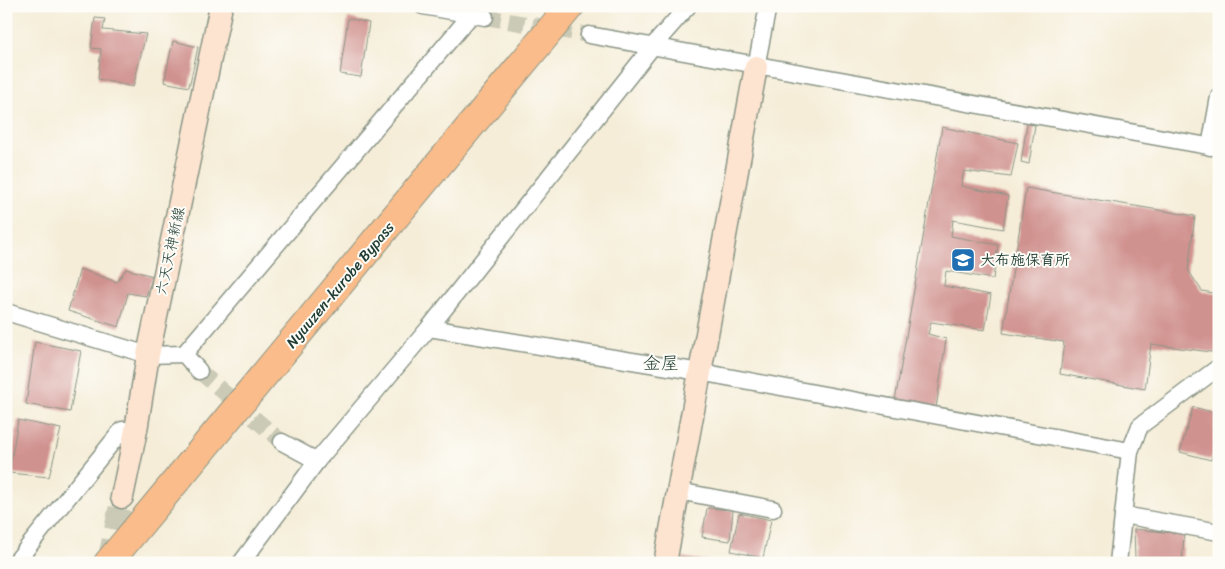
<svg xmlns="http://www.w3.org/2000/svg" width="1225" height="569" font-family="Sriracha,'Klee One',sans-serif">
	<rect width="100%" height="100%" fill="#fdfcf7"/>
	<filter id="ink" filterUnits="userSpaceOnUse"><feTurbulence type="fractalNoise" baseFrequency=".02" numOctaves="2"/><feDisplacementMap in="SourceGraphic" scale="10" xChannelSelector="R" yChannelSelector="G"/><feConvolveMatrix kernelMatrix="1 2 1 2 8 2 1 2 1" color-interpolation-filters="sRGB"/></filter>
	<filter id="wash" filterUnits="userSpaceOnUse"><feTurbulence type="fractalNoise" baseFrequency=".0096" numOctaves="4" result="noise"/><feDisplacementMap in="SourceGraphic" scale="20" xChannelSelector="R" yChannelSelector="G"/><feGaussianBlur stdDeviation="1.12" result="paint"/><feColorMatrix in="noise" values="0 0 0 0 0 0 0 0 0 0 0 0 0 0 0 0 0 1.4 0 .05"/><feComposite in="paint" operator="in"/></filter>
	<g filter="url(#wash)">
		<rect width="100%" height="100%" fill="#f5edd8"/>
		<g id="blocks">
			<g fill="#d0928f">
				<polygon points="95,18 105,19 103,30 146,34 133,87 98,79 101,49 91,48"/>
				<polygon points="348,18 369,23 361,77 340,74"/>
				<polygon points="173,41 198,47 189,87 164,82"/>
				<polygon points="1027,124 1035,125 1029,164 1021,162"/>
				<polygon points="942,127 1018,143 1011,177 964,171 961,186 1008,196 1003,229 953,220 951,236 998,245 993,279 946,271 944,286 991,295 985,330 931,322 928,334 946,339 936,408 895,401"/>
				<polygon points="1026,188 1195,216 1188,270 1202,291 1219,294 1218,353 1151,344 1145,389 1060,374 1064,342 1003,333"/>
				<polygon points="80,269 117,282 126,269 153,276 146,296 128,293 119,327 68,311"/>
				<polygon points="35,342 81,351 70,412 26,404"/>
				<polygon points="1193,407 1219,414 1219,431 1211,460 1180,452"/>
				<polygon points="18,420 61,429 49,477 9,473"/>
				<polygon points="707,508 733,510 730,541 702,537"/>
				<polygon points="739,513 771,520 763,558 731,551"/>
				<polygon points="1134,529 1184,534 1182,562 1135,559"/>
				<polygon points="682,557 714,562 714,563 681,563"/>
				<polygon points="729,560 746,561 746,563 728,563"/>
			</g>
		</g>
	</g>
	<g filter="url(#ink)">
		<use href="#blocks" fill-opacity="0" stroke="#8a9586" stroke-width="1"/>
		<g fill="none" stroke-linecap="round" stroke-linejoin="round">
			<g stroke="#cacab7" stroke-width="16" stroke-dasharray="16 8" stroke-linecap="butt">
				<polyline points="485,17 589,35"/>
				<polyline points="199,371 282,442"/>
			</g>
			<polyline stroke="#cacab7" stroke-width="22" stroke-dasharray="22 11" stroke-linecap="butt" points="108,562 122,497"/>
			<defs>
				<g id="street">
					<polyline points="423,6 485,17"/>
					<polyline points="589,35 1219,148"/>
					<polyline points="756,67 768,6"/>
					<polyline points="1210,147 1219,97"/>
					<polyline points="6,312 148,355 184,354 199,371"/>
					<polyline points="429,328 652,47 688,6"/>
					<polyline points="184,354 471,15"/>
					<polyline points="282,442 317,461 429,328 700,372 1130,451"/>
					<polyline points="678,491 773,509"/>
					<polyline points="1123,515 1219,532"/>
					<polyline points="15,563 122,430 136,430"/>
					<polyline points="241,563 317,461"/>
					<polyline points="1118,563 1130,451 1140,426 1219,367"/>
				</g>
				<g id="secondary">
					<polyline points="122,497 136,430 148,355 221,6"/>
					<polyline points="665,563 756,67"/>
				</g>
				<polyline id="highway" points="108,563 570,6"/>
			</defs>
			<use href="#street" stroke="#8a9586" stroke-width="19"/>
			<use href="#secondary" stroke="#8a9586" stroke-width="25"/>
			<use href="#highway" stroke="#8a9586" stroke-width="30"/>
			<use href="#street" stroke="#fff" stroke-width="16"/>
			<use href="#secondary" stroke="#fde4d0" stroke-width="22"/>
			<use href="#highway" stroke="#f9bc8a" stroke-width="28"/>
		</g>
	</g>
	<defs>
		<symbol id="school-square" viewBox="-11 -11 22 22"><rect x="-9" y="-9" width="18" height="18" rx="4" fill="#1f6fb2" stroke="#fdfcf7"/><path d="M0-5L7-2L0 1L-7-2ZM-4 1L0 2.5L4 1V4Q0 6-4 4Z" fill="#fff"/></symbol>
	</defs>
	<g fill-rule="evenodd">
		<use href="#school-square" x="949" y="246" width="28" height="28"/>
	</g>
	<g text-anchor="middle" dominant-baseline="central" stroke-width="4" stroke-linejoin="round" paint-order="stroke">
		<g font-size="15" fill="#1f3d34" stroke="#fdfcf7">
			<text transform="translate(170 251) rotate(-78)">六天天神新線</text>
			<text transform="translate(340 285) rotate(-50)">Nyuuzen-kurobe Bypass</text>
		</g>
		<g font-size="15" font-weight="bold" fill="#1f3d34" stroke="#fdfcf7" text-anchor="start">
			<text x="980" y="260">大布施保育所</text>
		</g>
		<g font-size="18" fill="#1f3d34" stroke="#fdfcf7">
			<text x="661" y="363">金屋</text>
		</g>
	</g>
	<rect width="1225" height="569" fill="none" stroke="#fdfcf7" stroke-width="25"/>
</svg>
